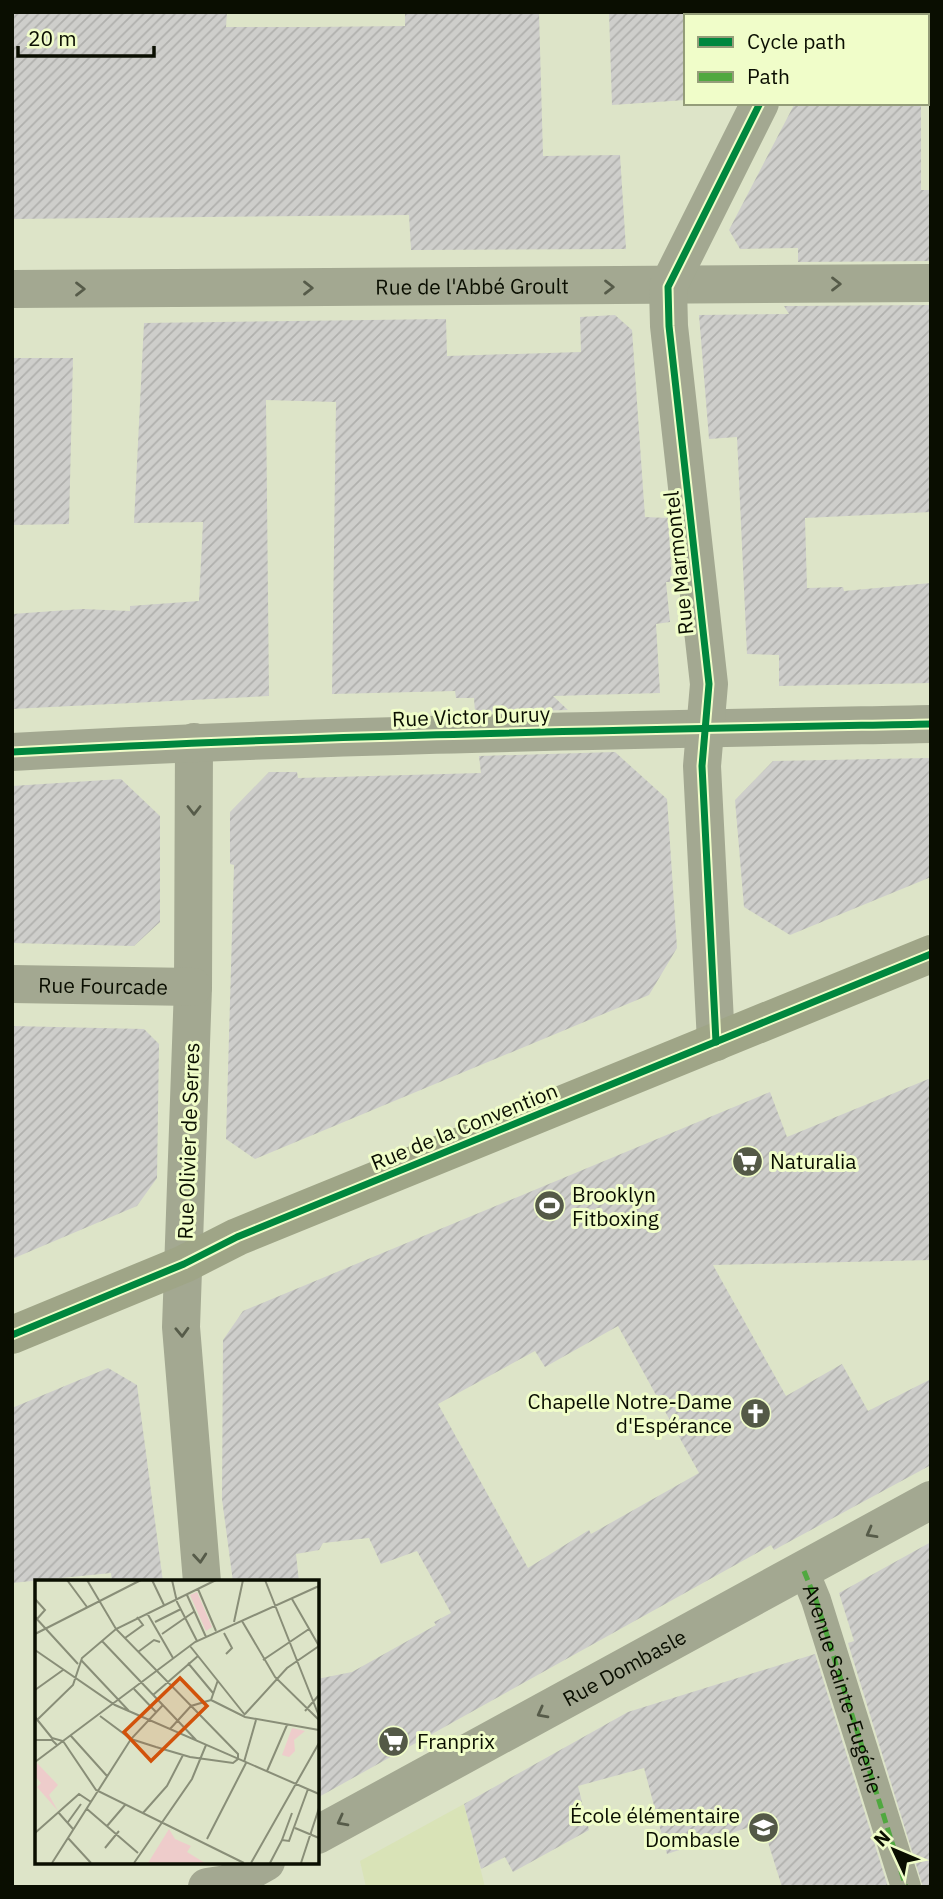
<svg xmlns="http://www.w3.org/2000/svg" width="943" height="1899" font-family="'IBM Plex Sans',sans-serif">
	<defs>
		<pattern id="building-hatch" width="6" height="6" patternUnits="userSpaceOnUse" patternTransform="scale(1.75)"><rect width="6" height="6" fill="#cececb"/><path d="M-1 1l2-2M0 6l6-6M5 7l2-2" fill="none" stroke="#b0b0ad"/></pattern>
	</defs>
	<rect width="100%" height="100%" fill="#dde4c8"/>
	<polygon fill="#d9e3b7" points="464,1804 485,1887 366,1887 360,1861"/>
	<g fill="url(#building-hatch)" fill-rule="evenodd">
		<polygon points="12,12 227,12 226,27 312,27 405,26 405,12 539,12 543,156 620,155 626,249 411,250 409,215 12,219"/>
		<polygon points="609,12 686,12 686,100 612,105"/>
		<polygon points="795,103 921,103 921,190 931,190 931,261 798,262 798,248 740,249 729,230"/>
		<polygon points="931,305 931,512 805,518 807,588 843,587 844,591 931,583 931,683 779,686 779,655 747,654 737,437 709,439 699,315 789,314 784,306 793,306"/>
		<polygon points="615,315 632,330 645,517 668,518 672,582 666,582 670,622 656,624 660,693 553,696 568,710 475,712 474,698 456,698 455,691 332,694 336,402 266,400 269,696 12,709 12,614 82,609 130,611 130,606 199,601 203,522 134,523 144,323 446,319 447,356 581,352 580,317"/>
		<polygon points="12,358 73,358 69,524 12,525"/>
		<polygon points="615,752 667,799 677,948 649,995 255,1159 226,1139 234,865 230,864 230,812 269,772 297,772 298,778 481,773 479,756"/>
		<polygon points="931,758 931,877 790,935 744,907 735,800 773,761"/>
		<polygon points="121,779 160,816 160,922 134,946 12,943 12,786"/>
		<polygon points="12,1026 144,1029 159,1044 157,1178 137,1206 12,1259"/>
		<path d="M931,1078V1260L713,1265L786,1396L842,1364L868,1411L931,1379V1465L774,1550L771,1545L317,1798V1679L352,1672L436,1625L434,1622L451,1613L417,1551L381,1564L369,1538L323,1543L319,1550L296,1554L299,1582H233L222,1499L223,1340L243,1311L770,1092L787,1137ZM618,1326L699,1473L591,1534L589,1530L528,1568L438,1404L535,1351L545,1367Z"/>
		<polygon points="108,1368 137,1385 163,1582 112,1582 111,1573 12,1583 12,1408"/>
		<polygon points="931,1542 931,1887 923,1887 848,1643 854,1641 839,1593"/>
		<polygon points="815,1654 888,1887 782,1887 762,1823 667,1854 644,1768 578,1786 589,1830 513,1872 505,1857 481,1869 464,1804 628,1712"/>
	</g>
	<g fill="none" stroke-linecap="round" stroke-linejoin="round">
		<path stroke="#a3a891" stroke-width="30" id="s1" d="M804,1571L816,1600L906,1887"/>
		<g stroke="#a3a891" stroke-width="38">
			<polyline points="805,16 807,12"/>
			<path id="s2" d="M12,289L931,283"/>
			<polyline points="194,742 193,987 181,1327 202,1582"/>
			<path d="M12,752C318,735 624,730 931,724"/>
			<path id="s3" d="M12,984L193,987"/>
			<polyline points="716,1042 702,766 709,684 669,326 668,287 760,103"/>
			<path id="s4" d="M317,1835L931,1500"/>
			<polyline points="207,1887 227,1884 266,1862"/>
		</g>
		<polyline stroke="#9fa587" stroke-width="38" points="12,1335 184,1264 237,1237 931,954"/>
		<polyline stroke="#50a840" stroke-width="5" stroke-dasharray="10 5" stroke-linecap="butt" points="804,1571 816,1600 906,1887"/>
		<defs>
			<g id="cycleway">
				<path d="M12,752C318,735 624,730 931,724"/>
				<polyline points="716,1042 702,766 709,684 669,326 668,287 760,103"/>
				<polyline points="12,1335 184,1264 237,1237 931,954"/>
			</g>
		</defs>
		<use href="#cycleway" stroke="#f0fdc9" stroke-width="11"/>
		<use href="#cycleway" stroke="#00873e" stroke-width="7"/>
	</g>
	<defs><path id="oneway-chevron" d="M-2-3.5L2.5 0L-2 3.5" fill="none" stroke-width="1.6" stroke-linecap="round" stroke-linejoin="round" transform="scale(1.75)"/></defs>
	<g stroke="#565b49">
		<use href="#oneway-chevron" transform="translate(836 284)"/>
		<use href="#oneway-chevron" transform="translate(609 287)"/>
		<use href="#oneway-chevron" transform="translate(308 288)"/>
		<use href="#oneway-chevron" transform="translate(80 289)"/>
		<use href="#oneway-chevron" transform="translate(194 810) rotate(90)"/>
		<use href="#oneway-chevron" transform="translate(182 1332) rotate(88)"/>
		<use href="#oneway-chevron" transform="translate(871 1533) rotate(151)"/>
		<use href="#oneway-chevron" transform="translate(200 1558) rotate(85)"/>
		<use href="#oneway-chevron" transform="translate(542 1713) rotate(152)"/>
		<use href="#oneway-chevron" transform="translate(342 1821) rotate(152)"/>
	</g>
	<defs>
		<symbol id="supermarket-disc" viewBox="-11 -11 22 22"><circle r="9.5" fill="#545947" stroke="#f0fdc9"/><path d="M-6-5.5h2.5l.6 2H6L4.5 2H-2.5L-4.4-4H-6ZM-1.5 3.2a1.3 1.3 0 1 0 .1 0ZM3 3.2a1.3 1.3 0 1 0 .1 0Z" fill="#fff"/></symbol>
		<symbol id="stadium-disc" viewBox="-11 -11 22 22"><circle r="9.5" fill="#545947" stroke="#f0fdc9"/><path d="M0-5a6.5 5 0 1 0 0 10a6.5 5 0 1 0 0-10ZM-3.5-1.8h7v3.6h-7Z" fill="#fff"/></symbol>
		<symbol id="church-disc" viewBox="-11 -11 22 22"><circle r="9.5" fill="#545947" stroke="#f0fdc9"/><path d="M-1.2-6h2.4v3.5h3.3v2.4h-3.3V6h-2.4V-.1h-3.3v-2.4h3.3Z" fill="#fff"/></symbol>
		<symbol id="school-disc" viewBox="-11 -11 22 22"><circle r="9.5" fill="#545947" stroke="#f0fdc9"/><path d="M0-5L7-2L0 1L-7-2ZM-4 1L0 2.5L4 1V4Q0 6-4 4Z" fill="#fff"/></symbol>
	</defs>
	<g fill-rule="evenodd">
		<use href="#supermarket-disc" x="730" y="1144" width="35" height="35"/>
		<use href="#stadium-disc" x="532" y="1188" width="35" height="35"/>
		<use href="#church-disc" x="738" y="1396" width="35" height="35"/>
		<use href="#supermarket-disc" x="376" y="1724" width="35" height="35"/>
		<use href="#school-disc" x="746" y="1810" width="35" height="35"/>
	</g>
	<g text-anchor="middle" dominant-baseline="central" stroke-width="6" stroke-linejoin="round" paint-order="stroke">
		<g font-size="21" fill="#0a0e01" stroke="#f0fdc9">
			<text stroke="none"><textPath href="#s2" startOffset="460">Rue de l'Abbé Groult</textPath></text>
			<text transform="translate(678 563) rotate(-96)">Rue Marmontel</text>
			<text transform="translate(471 716) rotate(-2)">Rue Victor Duruy</text>
			<text stroke="none"><textPath href="#s3" startOffset="91">Rue Fourcade</textPath></text>
			<text transform="translate(464 1126) rotate(-22)">Rue de la Convention</text>
			<text transform="translate(188 1141) rotate(-88)">Rue Olivier de Serres</text>
			<text stroke="none"><textPath href="#s4" startOffset="350">Rue Dombasle</textPath></text>
			<text stroke="none"><textPath href="#s1" startOffset="124">Avenue Sainte-Eugénie</textPath></text>
		</g>
		<g font-size="21" fill="#0a0e01" stroke="#f0fdc9" text-anchor="start">
			<text x="770" y="1161">Naturalia</text>
			<text x="572" y="1194">Brooklyn<tspan x="572" dy="24">Fitboxing</tspan></text>
			<text x="732" y="1401" text-anchor="end">Chapelle Notre-Dame<tspan x="732" dy="24">d'Espérance</tspan></text>
			<text x="417" y="1741">Franprix</text>
			<text x="740" y="1815" text-anchor="end">École élémentaire<tspan x="740" dy="24">Dombasle</tspan></text>
		</g>
	</g>
	<g transform="translate(35 1580)">
		<rect width="284" height="284" fill="#dde4c8"/>
		<path d="M162,12L177,47L171,51L155,15ZM257,148L270,151L259,160L260,171L254,177L247,175ZM2,183L23,205L14,215L23,231L2,207L6,203L0,196ZM134,249L140,259L156,266L152,272L170,283H113Z" fill="#eecccb"/>
		<path fill="none" stroke="#898e78" stroke-width="2" d="M32,0L52,27M52,0L81,49L203,174V179L198,183L155,177L121,167L96,159L65,136M117,0L129,25M137,0L142,22L162,61M230,0L284,136M163,9L181,51M152,15L171,57M0,19L10,30L2,39M257,19L284,66M112,33L138,78M0,37L43,84M207,41L240,97L284,140M120,42L146,29M199,42L208,0M189,53L197,68L191,74M0,54L106,0M127,54L160,31M90,58L108,45L102,37M67,61L161,160M155,66L210,135M0,70L80,125L284,214M103,72L119,60L125,62M46,80L94,131M228,80L274,49M153,83L178,113M99,109L121,132M0,110L28,90M118,115L163,76M176,120L210,137L284,150M176,120L183,100M270,131L284,115M210,134L252,88L284,66M0,137L17,158L28,161L61,210L209,283M2,140L38,105L47,78L81,49L181,0M135,149L156,126L176,120M36,156L72,196M0,160H17L22,165M0,182L160,62L284,6M209,182L221,140M232,191L252,145M52,229L103,273M23,232L38,249M108,233L132,206L148,175M33,242L46,224M72,246L90,225M260,248L284,258M0,253L44,214L56,222M33,258L56,283M172,259L211,183M247,260L257,233M70,268L84,251M17,283L96,159L128,125M99,283L157,199L171,165M216,283L284,163M235,283L247,260L254,261L273,209M266,283L284,228"/>
		<path fill="#d2520b" fill-opacity="0.15" stroke="#d2520b" stroke-width="3.5" d="M145,98L172,126L116,181L89,152Z"/>
		<rect width="284" height="284" fill="none" stroke="#0a0e01" stroke-width="3.5"/>
	</g>
	<rect width="943" height="1899" fill="none" stroke="#0a0e01" stroke-width="28"/>
	<rect x="684" y="14" width="245" height="91" fill="#f0fdc9" stroke="#949d79" stroke-width="2"/>
	<rect x="698" y="37" width="35" height="10" fill="#00873e" stroke="#949d79" stroke-width="2"/>
	<text x="747" y="49" font-size="21" fill="#0a0e01">Cycle path</text>
	<rect x="698" y="72" width="35" height="10" fill="#50a840" stroke="#949d79" stroke-width="2"/>
	<text x="747" y="84" font-size="21" fill="#0a0e01">Path</text>
	<g transform="translate(894 1850) rotate(314)" stroke="#f0fdc9" stroke-width="5" paint-order="stroke">
	<path d="M0-5L12 26L0 18L-12 26Z" fill="#0a0e01"/>
	<text y="-10" font-size="19" font-weight="bold" text-anchor="middle" fill="#0a0e01">N</text>
	</g>
	<path d="M18 46v10h136v-10" fill="none" stroke="#0a0e01" stroke-width="3.5"/>
	<text x="28" y="46" font-size="21" fill="#0a0e01" stroke="#f0fdc9" stroke-width="5" paint-order="stroke">20 m</text>
</svg>
